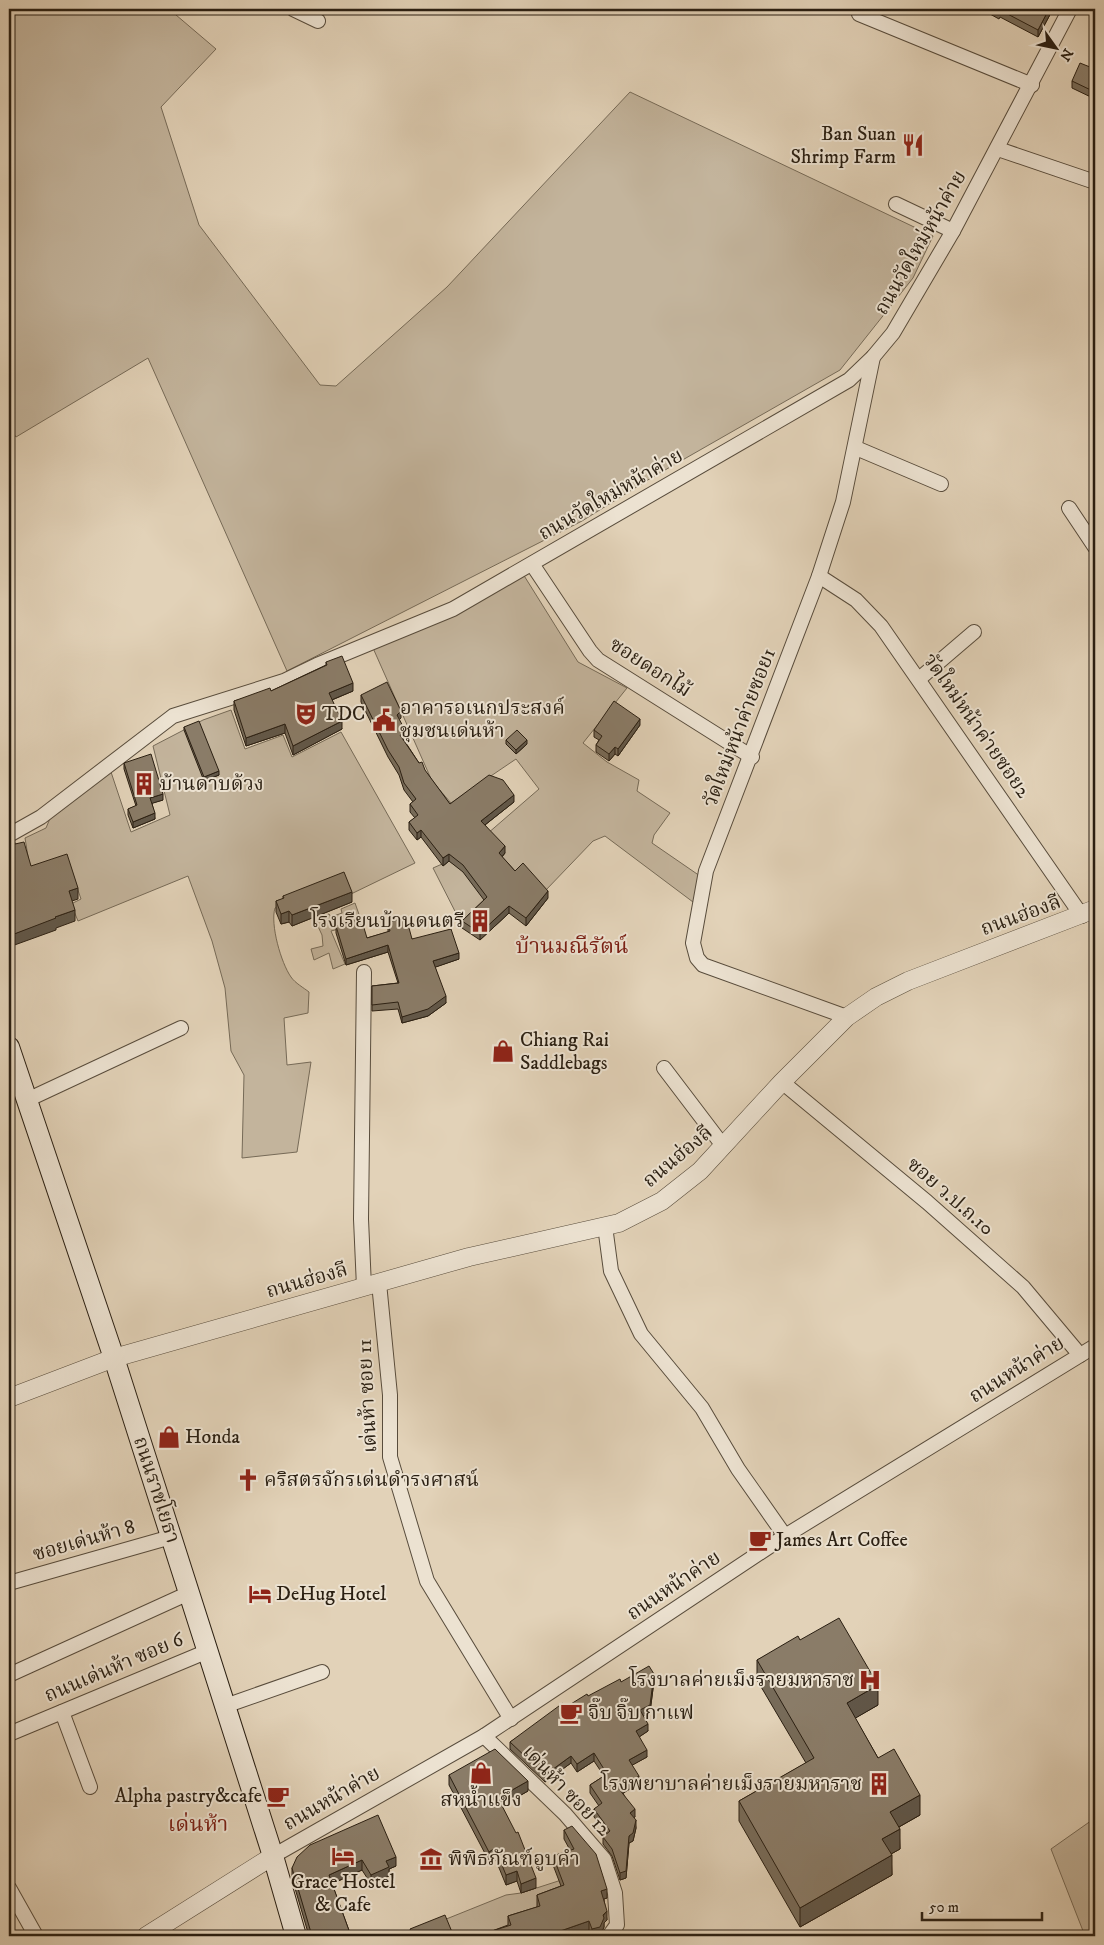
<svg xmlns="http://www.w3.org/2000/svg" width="1104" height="1945" font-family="'IM FELL DW Pica','Noto Serif Thai',serif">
	<rect width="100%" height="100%" fill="#e2d2b8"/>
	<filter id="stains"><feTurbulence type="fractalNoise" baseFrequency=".004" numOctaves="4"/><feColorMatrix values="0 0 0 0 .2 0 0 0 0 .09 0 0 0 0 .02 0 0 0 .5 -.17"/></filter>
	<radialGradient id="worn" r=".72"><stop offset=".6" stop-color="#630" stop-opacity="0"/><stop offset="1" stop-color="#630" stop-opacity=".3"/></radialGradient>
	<g fill="#c3b49c" stroke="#766a57">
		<polygon points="9,9 169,9 216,49 161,107 199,225 320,385 336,386 447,287 630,92 933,236 913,278 840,370 651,478 582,521 287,671 148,358 16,437 9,427"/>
		<path d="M523,574L578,662L627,688L583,743L607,762L639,780L637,791L670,813L654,835L652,843L700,876L693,902L605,836L593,841L545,891L521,871L462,925L433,868L449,861L459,868L487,834L539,789L516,759L451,803L432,781L373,648C426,628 475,602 523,574Z"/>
		<path d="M231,710L245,749L283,735L292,757L341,732L415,863L351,894L339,881L275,908C270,924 281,963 291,977C295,983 304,988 309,992L308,1013L284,1018L287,1065L311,1062L297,1152L242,1158L244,1075L231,1051L225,988L212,941L188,876L78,921L71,904L81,899L71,870L31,875L25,838L46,828L51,816L111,772L131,832L170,815L153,746L203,720Z"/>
		<polygon points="355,903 362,923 331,931 345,964 333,969 329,953 314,960 311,949 323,946 322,935 315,920 329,914 331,917 342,913 341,909"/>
		<polygon points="1095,1818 1095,1936 1085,1936 1051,1849"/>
		<polygon points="577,1875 582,1909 590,1936 404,1936 506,1895 521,1893"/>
	</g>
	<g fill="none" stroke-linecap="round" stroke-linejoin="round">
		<defs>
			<g id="minor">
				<polyline points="293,9 318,21"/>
				<polyline points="859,14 1032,85"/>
				<polyline points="998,149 1095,182"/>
				<polyline points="896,204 953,231"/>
				<polyline points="856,448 941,484"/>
				<polyline points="1069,508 1095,547"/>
				<polyline points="532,564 590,651 598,660 752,757"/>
				<polyline points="819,576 856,600 881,626 1082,916"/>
				<polyline points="919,679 974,632"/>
				<polyline points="9,835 41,817 173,716 284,681 317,665 453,609 849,380 873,357 893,333 953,231 1070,9"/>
				<polyline points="364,972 361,1219 364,1287"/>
				<polyline points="847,1017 703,965 697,958 693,943 706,871 819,576 843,502 873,357"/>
				<polyline points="664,1068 724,1147"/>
				<polyline points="782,1082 927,1202 1023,1287 1080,1355"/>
				<polyline points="27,1100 181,1028"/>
				<polyline points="605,1226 611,1271 641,1334 702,1408 738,1469 785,1536"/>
				<polyline points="379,1283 390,1395 390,1457 427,1581 511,1719"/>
				<polyline points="9,1583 171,1537"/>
				<polyline points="9,1675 189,1593"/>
				<polyline points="225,1706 322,1672"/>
				<polyline points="62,1712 90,1787"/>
				<polyline points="9,1734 208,1651"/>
				<polyline points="484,1736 565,1814 604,1859 615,1893 617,1925 609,1936"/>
				<polyline points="273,1856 484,1736 785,1536 1095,1346"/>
				<polyline points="9,1888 36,1936"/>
			</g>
			<g id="tertiary">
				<polyline points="9,1398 114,1358 469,1257 619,1223 662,1201 700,1171 782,1082 847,1017 876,997 908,981 1095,909"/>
				<polyline points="146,1936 273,1856"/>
			</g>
			<polyline id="secondary" points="9,1047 114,1358 273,1856 296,1936"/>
		</defs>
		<use href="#minor" stroke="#584c3c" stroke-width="16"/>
		<use href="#tertiary" stroke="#584c3c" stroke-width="19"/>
		<use href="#secondary" stroke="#2a1f12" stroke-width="22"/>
		<use href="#minor" stroke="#ece2d1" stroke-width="14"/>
		<use href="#tertiary" stroke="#ece2d1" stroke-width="18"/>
		<use href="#secondary" stroke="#ece2d1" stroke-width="20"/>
	</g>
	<g fill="#776b59" stroke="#2a1f12">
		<polygon points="981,9 1053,9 1038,37 1000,17 999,19"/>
		<polygon points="1095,69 1095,99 1072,88 1072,81"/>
		<polygon points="326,662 353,691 332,700 342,729 293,755 285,733 246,746 234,710 234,701 271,691 326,665"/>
		<polygon points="361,695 401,718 399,720 406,739 404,740 419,763 450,804 514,802 485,825 505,853 502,857 515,871 548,898 526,926 509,913 480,940 462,928 462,921 484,900 463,872 449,861 443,866 421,837 417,840 409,830 409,822 415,818 410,812 410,804 413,802 404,790 399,775 388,757 361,702"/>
		<polygon points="640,725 618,756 615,754 609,761 596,752 596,745 599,740 594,737 594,730"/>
		<polygon points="184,727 219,775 204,781 184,730"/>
		<polygon points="506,740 527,744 516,754 506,744"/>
		<polygon points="124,763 163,800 152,803 155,819 133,828 128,815 128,809 136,806 124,769"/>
		<polygon points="283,896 352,902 292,926 289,922 281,924 276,912 276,901 283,899"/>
		<polygon points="388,923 412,939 459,959 435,967 446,1003 428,1016 402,1023 398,1009 372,1011 372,986 398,983 388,952 346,965 336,933 336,926 367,938 388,932"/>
		<polygon points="800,1640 878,1705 855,1718 878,1758 920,1815 899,1827 900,1849 891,1854 892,1875 800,1927 739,1821 739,1801 806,1763 757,1680 757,1660"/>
		<polygon points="654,1681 650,1712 643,1716 648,1731 639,1737 647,1757 632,1765 639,1783 623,1793 635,1817 634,1817 636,1828 633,1841 629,1843 626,1878 620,1880 612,1856 603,1844 603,1837 607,1833 594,1817 594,1809 599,1806 590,1793 590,1785 604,1776 594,1761 577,1772 571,1763 545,1782 510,1749 510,1742 566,1707 621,1682"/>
		<polygon points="449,1775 528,1791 502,1806 536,1888 521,1893 517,1881 506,1885 495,1858 489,1861 449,1785"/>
		<polygon points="564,1830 607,1898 604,1899 607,1920 604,1923 604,1927 600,1936 591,1936 589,1930 572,1936 492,1936 492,1931 508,1925 508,1916 537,1907 537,1895 561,1886 553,1865 553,1856 570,1850 564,1839"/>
		<polygon points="310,1845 396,1866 389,1869 389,1876 371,1884 362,1870 332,1884 351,1936 309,1936 292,1878 292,1868"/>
	</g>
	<g fill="#615749" stroke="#2a1f12">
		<polygon points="1049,9 1053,9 1038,37 1038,30"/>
		<polygon points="353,683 353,691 329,701 329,693"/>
		<polygon points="401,711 401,718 397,722 397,715"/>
		<polygon points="640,719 640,725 618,756 618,749"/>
		<polygon points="342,721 342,729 293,755 293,746"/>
		<polygon points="285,724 285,733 246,746 246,738"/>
		<polygon points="406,732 406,739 400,742 400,735"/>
		<polygon points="527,740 527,744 516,754 516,750"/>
		<polygon points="615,747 615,754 609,761 609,754"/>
		<polygon points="219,771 219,775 204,781 204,777"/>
		<polygon points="163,794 163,800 150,804 150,798"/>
		<polygon points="514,795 514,802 481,828 481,821"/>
		<polygon points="155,813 155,819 133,828 133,822"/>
		<polygon points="421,830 421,837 417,840 417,833"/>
		<polygon points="505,846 505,853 499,860 499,853"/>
		<polygon points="449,854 449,861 443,866 443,858"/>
		<polygon points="78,888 78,899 69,902 69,891"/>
		<polygon points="548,891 548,898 526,926 526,918"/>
		<polygon points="352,892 352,902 292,926 292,915"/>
		<polygon points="509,906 509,913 480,940 480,933"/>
		<polygon points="75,910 75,921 56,928 56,930 9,947 9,936 55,917"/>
		<polygon points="289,911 289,922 281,924 281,914"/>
		<polygon points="388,945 388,952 346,965 346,959"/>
		<polygon points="459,953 459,959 433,968 433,961"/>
		<polygon points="446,996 446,1003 428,1016 402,1023 402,1017"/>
		<polygon points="654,1674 654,1681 650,1712 640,1718 640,1710"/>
		<polygon points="878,1685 878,1705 847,1723 847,1703"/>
		<polygon points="648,1724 648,1731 636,1739 636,1731"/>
		<polygon points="647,1750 647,1757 629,1767 629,1760"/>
		<polygon points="594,1753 594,1761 577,1772 577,1764"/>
		<polygon points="571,1756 571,1763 545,1782 545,1775"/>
		<polygon points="639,1776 639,1783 619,1796 619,1789"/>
		<polygon points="528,1781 528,1791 498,1808 498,1798"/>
		<polygon points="920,1795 920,1815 890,1832 890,1812"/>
		<polygon points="635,1809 635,1817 630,1820 630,1813"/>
		<polygon points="636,1820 636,1828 633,1841 629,1843 626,1878 620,1880 620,1873 629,1836"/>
		<polygon points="900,1829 900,1849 882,1859 882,1839"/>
		<polygon points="495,1848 495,1858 489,1861 489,1852"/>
		<polygon points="892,1855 892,1875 800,1927 800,1908"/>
		<polygon points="396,1857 396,1866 389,1869 389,1876 371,1884 371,1875 386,1861"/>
		<polygon points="362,1860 362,1870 329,1885 329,1875"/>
		<polygon points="517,1871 517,1881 506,1885 506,1875"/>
		<polygon points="536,1878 536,1888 521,1893 521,1884"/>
		<polygon points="607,1889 607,1898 601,1900 601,1891"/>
		<polygon points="607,1911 607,1920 604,1923 604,1927 600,1936 592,1936 592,1929"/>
		<polygon points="589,1921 589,1930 572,1936 546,1936"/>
		<polygon points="452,1932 452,1936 441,1936"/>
	</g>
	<g fill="#8a7c68" stroke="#2a1f12">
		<polygon points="993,9 1049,9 1038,30 1000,10 999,12"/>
		<polygon points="1080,63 1095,69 1095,92 1072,81"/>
		<polygon points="342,656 353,683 329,693 342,721 293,746 285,724 246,738 234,701 270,688 271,691 327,665 326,662"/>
		<polygon points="387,682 401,711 397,715 406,732 400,735 419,763 422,762 425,770 450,804 489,775 503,780 514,795 481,821 505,846 499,853 515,871 523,863 548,891 526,918 509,906 480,933 462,921 487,897 463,865 449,854 443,858 421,830 417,833 409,822 418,815 410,804 416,799 404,783 399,767 388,750 361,695"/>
		<polygon points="614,701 640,719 618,749 615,747 609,754 596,745 602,736 594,730"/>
		<polygon points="199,721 219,771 204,777 184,727"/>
		<polygon points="517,730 527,740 516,750 506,740"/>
		<polygon points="151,754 163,794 150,798 155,813 133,822 128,809 137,805 124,763"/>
		<polygon points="13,834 15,844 24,842 31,866 67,854 78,888 69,891 75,910 55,917 56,918 9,936 9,837"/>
		<polygon points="344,872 352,892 292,915 289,911 281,914 276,901 284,898 283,896"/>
		<polygon points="406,917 412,939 451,929 459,953 433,961 446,996 428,1009 402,1017 398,1002 372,1005 372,986 399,983 388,945 346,959 336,926 361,918 367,938 390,931 388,923"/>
		<polygon points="839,1618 878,1685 847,1703 878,1758 894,1749 920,1795 890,1812 900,1829 882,1839 892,1855 800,1908 739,1801 814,1758 757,1660 798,1636 800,1640"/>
		<polygon points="649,1666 654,1674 650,1705 640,1710 648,1724 636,1731 647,1750 629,1760 639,1776 619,1789 635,1809 630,1813 636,1820 633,1833 629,1836 626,1871 620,1873 612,1849 603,1837 610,1831 594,1809 602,1803 590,1785 607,1774 594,1753 577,1764 571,1756 545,1775 510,1742 563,1703 566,1707 587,1694 588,1696 620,1679 621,1682"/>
		<polygon points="495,1749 528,1781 498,1798 516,1833 518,1832 536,1878 521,1884 517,1871 506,1875 495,1848 489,1852 449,1775"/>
		<polygon points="378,1815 396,1857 386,1861 389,1867 371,1875 362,1860 329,1875 351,1936 312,1936 292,1868 297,1857 310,1845"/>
		<polygon points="572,1826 596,1854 607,1889 601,1891 607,1911 603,1915 604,1918 600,1927 592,1929 589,1921 546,1936 494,1936 492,1931 511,1925 508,1916 540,1906 537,1895 564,1885 553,1856 574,1849 564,1830"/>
		<polygon points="445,1915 452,1932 441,1936 413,1936 410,1929"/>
	</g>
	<defs>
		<symbol id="restaurant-bare" viewBox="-9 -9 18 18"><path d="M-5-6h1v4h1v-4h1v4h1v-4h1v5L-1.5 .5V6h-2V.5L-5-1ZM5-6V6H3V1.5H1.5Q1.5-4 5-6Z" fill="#8f2418" stroke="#ece2d1" stroke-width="2.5" paint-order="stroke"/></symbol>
		<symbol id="theatre-bare" viewBox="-9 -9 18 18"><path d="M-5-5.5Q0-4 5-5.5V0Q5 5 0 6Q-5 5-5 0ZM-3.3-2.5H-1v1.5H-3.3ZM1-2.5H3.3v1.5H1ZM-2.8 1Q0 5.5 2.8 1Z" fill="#8f2418" stroke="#ece2d1" stroke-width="2.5" paint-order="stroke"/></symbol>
		<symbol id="civic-bare" viewBox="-9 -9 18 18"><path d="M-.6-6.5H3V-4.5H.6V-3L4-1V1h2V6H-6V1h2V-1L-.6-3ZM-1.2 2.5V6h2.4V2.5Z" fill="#8f2418" stroke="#ece2d1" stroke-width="2.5" paint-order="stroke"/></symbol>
		<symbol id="building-bare" viewBox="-9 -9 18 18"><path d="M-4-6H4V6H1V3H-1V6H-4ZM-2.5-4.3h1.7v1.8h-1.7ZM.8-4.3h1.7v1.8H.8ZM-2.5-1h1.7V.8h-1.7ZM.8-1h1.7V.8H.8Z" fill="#8f2418" stroke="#ece2d1" stroke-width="2.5" paint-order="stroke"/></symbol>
		<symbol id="shop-bare" viewBox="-9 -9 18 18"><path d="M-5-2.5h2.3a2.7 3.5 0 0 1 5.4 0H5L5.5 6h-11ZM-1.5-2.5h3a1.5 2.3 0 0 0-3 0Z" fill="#8f2418" stroke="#ece2d1" stroke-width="2.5" paint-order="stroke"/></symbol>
		<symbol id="church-bare" viewBox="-9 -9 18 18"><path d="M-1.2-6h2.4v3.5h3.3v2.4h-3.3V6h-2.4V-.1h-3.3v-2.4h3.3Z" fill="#8f2418" stroke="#ece2d1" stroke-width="2.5" paint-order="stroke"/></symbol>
		<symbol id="cafe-bare" viewBox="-9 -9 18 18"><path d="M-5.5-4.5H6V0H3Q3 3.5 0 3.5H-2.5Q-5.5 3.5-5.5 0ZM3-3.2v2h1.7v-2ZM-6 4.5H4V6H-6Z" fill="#8f2418" stroke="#ece2d1" stroke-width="2.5" paint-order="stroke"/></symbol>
		<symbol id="hotel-bare" viewBox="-9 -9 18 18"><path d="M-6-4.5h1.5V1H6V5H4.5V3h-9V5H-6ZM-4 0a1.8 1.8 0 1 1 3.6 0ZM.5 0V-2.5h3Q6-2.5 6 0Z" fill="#8f2418" stroke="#ece2d1" stroke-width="2.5" paint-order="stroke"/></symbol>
		<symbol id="hospital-bare" viewBox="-9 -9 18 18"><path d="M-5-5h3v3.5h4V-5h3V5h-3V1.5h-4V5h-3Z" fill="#8f2418" stroke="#ece2d1" stroke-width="2.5" paint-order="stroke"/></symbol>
		<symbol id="museum-bare" viewBox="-9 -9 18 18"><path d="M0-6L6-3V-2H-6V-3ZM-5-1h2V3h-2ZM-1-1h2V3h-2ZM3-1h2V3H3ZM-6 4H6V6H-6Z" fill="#8f2418" stroke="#ece2d1" stroke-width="2.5" paint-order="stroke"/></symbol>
	</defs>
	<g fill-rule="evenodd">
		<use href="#restaurant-bare" x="897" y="129" width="32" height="32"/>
		<use href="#theatre-bare" x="290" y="698" width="32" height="32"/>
		<use href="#civic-bare" x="368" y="704" width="32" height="32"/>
		<use href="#building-bare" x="128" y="768" width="32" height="32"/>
		<use href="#building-bare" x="464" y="905" width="32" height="32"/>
		<use href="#shop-bare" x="487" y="1035" width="32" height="32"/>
		<use href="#shop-bare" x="153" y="1421" width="32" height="32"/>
		<use href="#church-bare" x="232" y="1464" width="32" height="32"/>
		<use href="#cafe-bare" x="744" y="1524" width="32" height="32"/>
		<use href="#hotel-bare" x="244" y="1578" width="32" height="32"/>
		<use href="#hospital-bare" x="854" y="1664" width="32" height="32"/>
		<use href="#cafe-bare" x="555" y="1697" width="32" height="32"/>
		<use href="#shop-bare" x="465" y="1757" width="32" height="32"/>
		<use href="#building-bare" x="863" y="1768" width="32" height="32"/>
		<use href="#cafe-bare" x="262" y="1780" width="32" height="32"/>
		<use href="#hotel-bare" x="327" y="1840" width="32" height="32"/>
		<use href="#museum-bare" x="415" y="1843" width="32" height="32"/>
	</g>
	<g text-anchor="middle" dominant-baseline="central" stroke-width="4" stroke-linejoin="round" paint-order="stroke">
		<g font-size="20" fill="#2a1f12" stroke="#ece2d1" text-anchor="start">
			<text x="896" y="134" text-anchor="end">Ban Suan<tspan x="896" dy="23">Shrimp Farm</tspan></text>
			<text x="400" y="708">อาคารอเนกประสงค์<tspan x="400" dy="23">ชุมชนเด่นห้า</tspan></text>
			<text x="322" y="714">TDC</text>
			<text x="160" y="784">บ้านดาบด้วง</text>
			<text x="464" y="921" text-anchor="end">โรงเรียนบ้านดนตรี</text>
			<text x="520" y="1040">Chiang Rai<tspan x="520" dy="23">Saddlebags</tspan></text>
			<text x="185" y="1437">Honda</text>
			<text x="264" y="1480">คริสตรจักรเด่นดำรงศาสน์</text>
			<text x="776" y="1540">James Art Coffee</text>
			<text x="276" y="1594">DeHug Hotel</text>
			<text x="854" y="1680" text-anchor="end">โรงบาลค่ายเม็งรายมหาราช</text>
			<text x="588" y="1713">จิ๊บ จิ๊บ กาแฟ</text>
			<text x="862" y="1784" text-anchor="end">โรงพยาบาลค่ายเม็งรายมหาราช</text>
			<text x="262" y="1796" text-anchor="end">Alpha pastry&amp;cafe</text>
			<text x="481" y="1800" text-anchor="middle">สหน้ำแข็ง</text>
			<text x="448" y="1859">พิพิธภัณฑ์อูบคำ</text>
			<text x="343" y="1882" text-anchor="middle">Grace Hostel<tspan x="343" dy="23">&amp; Cafe</tspan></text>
		</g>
		<g font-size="20" fill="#2a1f12" stroke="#ece2d1">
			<text transform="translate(921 243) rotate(-60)">ถนนวัดใหม่หน้าค่าย</text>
			<text transform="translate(611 495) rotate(-30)">ถนนวัดใหม่หน้าค่าย</text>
			<text transform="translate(650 668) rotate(33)">ซอยดอกไม้</text>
			<text transform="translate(976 726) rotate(55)">วัดใหม่หน้าค่ายซอย2</text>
			<text transform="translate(740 728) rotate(-69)">วัดใหม่หน้าค่ายซอย1</text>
			<text transform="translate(1021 916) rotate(-20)">ถนนฮ่องลี</text>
			<text transform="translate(678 1157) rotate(-40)">ถนนฮ่องลี</text>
			<text transform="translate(950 1197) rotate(41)">ซอย ว.ป.ถ.10</text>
			<text transform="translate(307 1281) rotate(-16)">ถนนฮ่องลี</text>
			<text transform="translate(1017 1370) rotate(-32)">ถนนหน้าค่าย</text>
			<text transform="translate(368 1396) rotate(-93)">เด่นห้า ซอย 11</text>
			<text transform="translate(156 1490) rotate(72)">ถนนราชโยธา</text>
			<text transform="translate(84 1541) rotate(-16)">ซอยเด่นห้า 8</text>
			<text transform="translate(674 1586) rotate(-34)">ถนนหน้าค่าย</text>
			<text transform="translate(114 1668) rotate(-23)">ถนนเด่นห้า ซอย 6</text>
			<text transform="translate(566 1791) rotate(46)">เด่นห้า ซอย 12</text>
			<text transform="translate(332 1799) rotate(-30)">ถนนหน้าค่าย</text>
		</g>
		<g font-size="22" fill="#7a1f14" stroke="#ece2d1">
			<text x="572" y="946">บ้านมณีรัตน์</text>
			<text x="198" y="1824">เด่นห้า</text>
		</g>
	</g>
	<rect width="1104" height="1945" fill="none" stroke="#e2d2b8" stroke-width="30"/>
	<rect x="10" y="10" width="1084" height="1925" fill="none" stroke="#2a1f12" stroke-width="2.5"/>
	<rect x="15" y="15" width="1074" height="1915" fill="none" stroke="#2a1f12"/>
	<g transform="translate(1056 48) rotate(123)" stroke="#ece2d1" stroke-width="4" paint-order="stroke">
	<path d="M0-4L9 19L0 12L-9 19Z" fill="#2a1f12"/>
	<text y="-8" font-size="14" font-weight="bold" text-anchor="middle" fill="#2a1f12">N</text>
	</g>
	<path d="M922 1912v8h120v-8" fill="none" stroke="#2a1f12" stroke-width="2.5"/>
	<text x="929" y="1912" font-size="15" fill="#2a1f12" stroke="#ece2d1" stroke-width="4" paint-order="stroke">50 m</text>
	<rect width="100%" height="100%" filter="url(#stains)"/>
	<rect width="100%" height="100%" fill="url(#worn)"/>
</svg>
